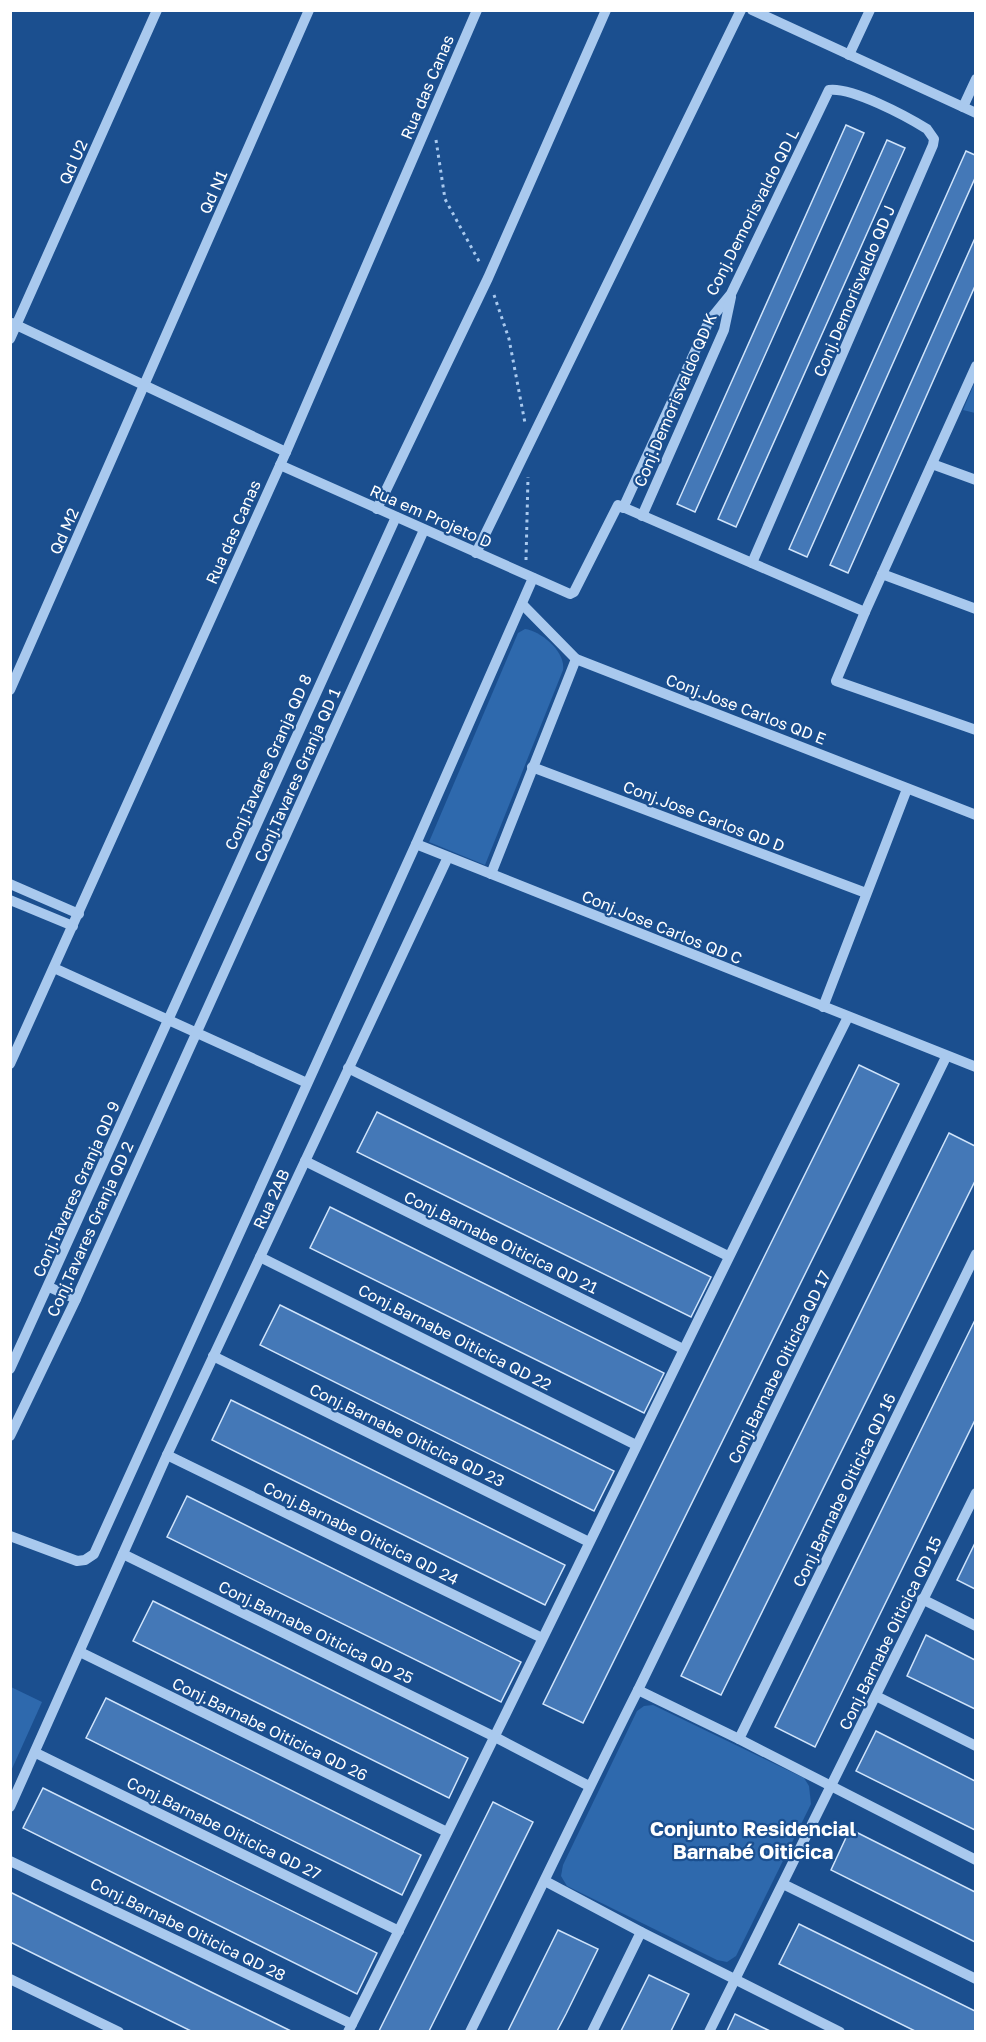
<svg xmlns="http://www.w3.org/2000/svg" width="986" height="2042" font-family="'Golos Text',sans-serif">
	<rect width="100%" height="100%" fill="#1b4f8f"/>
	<g fill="#2e69ad">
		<polygon points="975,382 975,413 963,410"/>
		<path d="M525,629C541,631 566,652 563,670L485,865L429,842L518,633Z"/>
		<polygon points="11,1687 42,1702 11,1771"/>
		<polygon points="653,1705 804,1778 809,1786 811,1804 736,1956 727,1962 717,1960 567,1886 561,1876 563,1865 637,1711 644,1706"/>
	</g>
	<g fill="#4478b7" stroke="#cfe3fa" stroke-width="1.5">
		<polygon points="846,125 864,133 695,512 677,504"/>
		<polygon points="887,140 905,148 736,527 718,519"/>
		<polygon points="966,151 975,155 975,178 807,557 789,549"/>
		<polygon points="975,238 975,286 848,573 830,565"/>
		<polygon points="859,1065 899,1084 583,1723 543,1704"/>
		<polygon points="377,1112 711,1277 691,1317 357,1152"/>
		<polygon points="949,1133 975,1146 975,1181 721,1695 681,1676"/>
		<polygon points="330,1207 664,1373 644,1413 310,1248"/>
		<polygon points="280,1305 614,1471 594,1511 260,1345"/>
		<polygon points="975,1320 975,1420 815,1747 775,1727"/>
		<polygon points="231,1400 565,1565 545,1605 212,1440"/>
		<polygon points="187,1496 521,1662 501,1702 167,1537"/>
		<polygon points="975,1543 975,1589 957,1580"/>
		<polygon points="153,1601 468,1758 449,1798 133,1641"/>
		<polygon points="926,1635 975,1660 975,1709 907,1676"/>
		<polygon points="106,1698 421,1855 402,1895 86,1738"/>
		<polygon points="876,1731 975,1781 975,1830 856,1771"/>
		<polygon points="43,1788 377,1953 357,1994 23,1828"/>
		<polygon points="493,1802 533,1822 437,2015 429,2031 379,2031"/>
		<polygon points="850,1829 975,1892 975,1942 831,1870"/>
		<polygon points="10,1892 205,1989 291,2031 191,2031 85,1979 10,1942"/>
		<polygon points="799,1924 975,2011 975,2031 915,2031 779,1964"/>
		<polygon points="558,1930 598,1949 566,2014 557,2031 508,2031"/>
		<polygon points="649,1975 689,1994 671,2031 621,2031"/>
		<polygon points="735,2014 770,2031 727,2031"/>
	</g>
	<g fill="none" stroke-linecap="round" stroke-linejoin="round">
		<g stroke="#a9c9ee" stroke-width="3" stroke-dasharray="3 4.5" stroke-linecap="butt">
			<polyline points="436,140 445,199 481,265"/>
			<polyline points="494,295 509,339 525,423"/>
			<polyline points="526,560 528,477"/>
		</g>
		<g stroke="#a9c9ee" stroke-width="10">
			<polyline points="752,10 976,113"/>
			<polyline points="849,55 870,10"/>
			<polyline points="963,107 976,79"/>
			<polyline points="12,323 286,452"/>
			<polyline points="10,339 157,10"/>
			<polyline points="976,366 865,612 836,681 976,730"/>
			<polyline points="932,464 976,480"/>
			<polyline points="280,465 570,594 574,592 618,505 865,612"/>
			<path d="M623,508L709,321L731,294L829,90C852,87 906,116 927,129L934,139L933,145L752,563"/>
			<polyline points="377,509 488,278 606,10"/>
			<polyline points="642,516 724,330 731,297"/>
			<polyline points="476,553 741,10"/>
			<polyline points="882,574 976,609"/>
			<polyline points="522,604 576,659 976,815"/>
			<polyline points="10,690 309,10"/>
			<polyline points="532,767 866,893"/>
			<polyline points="416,844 976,1067"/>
			<polyline points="491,874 576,659"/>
			<polyline points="10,884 79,914"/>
			<polyline points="10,900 73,926"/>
			<polyline points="54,968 307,1083"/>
			<polyline points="823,1007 907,789"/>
			<polyline points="10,1064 286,452 477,10"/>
			<polyline points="348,1068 728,1256"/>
			<polyline points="305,1161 683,1349"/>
			<polyline points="260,1257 636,1445"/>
			<polyline points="49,1287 76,1299"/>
			<polyline points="213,1356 589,1542"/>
			<polyline points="10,1369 396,517"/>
			<polyline points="10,1436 76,1299 424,530"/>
			<polyline points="167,1455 542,1638"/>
			<polyline points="10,1536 77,1561 85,1560 94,1554 416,844 533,578"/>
			<polyline points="123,1554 495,1737 589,1786"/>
			<polyline points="922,1599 976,1626"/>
			<polyline points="80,1652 447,1832"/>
			<polyline points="638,1690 739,1739 976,1860"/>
			<polyline points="876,1696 976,1746"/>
			<polyline points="739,1739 976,1254"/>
			<polyline points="36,1753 399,1931"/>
			<polyline points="10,1807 167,1455 448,857"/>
			<polyline points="10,1861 352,2024"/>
			<polyline points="545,1881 641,1932 840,2032"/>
			<polyline points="783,1884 976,1979"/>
			<polyline points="10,1979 119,2032"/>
			<path d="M348,2032C518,1695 679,1354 848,1017"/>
			<path d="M470,2032C527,1918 581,1803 638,1690L946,1057"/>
			<polyline points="592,2032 641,1932"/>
			<polyline points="709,2032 976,1493"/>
		</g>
	</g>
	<g text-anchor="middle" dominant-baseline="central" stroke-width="4.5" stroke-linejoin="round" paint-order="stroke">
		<g font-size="16" fill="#fff" stroke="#1b4f8f">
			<text transform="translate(427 87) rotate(-67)">Rua das Canas</text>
			<text transform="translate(73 162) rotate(-66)">Qd U2</text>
			<text transform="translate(213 192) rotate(-66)">Qd N1</text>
			<text transform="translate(752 212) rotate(-63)">Conj.Demorisvaldo QD L</text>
			<text transform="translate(854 291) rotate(-67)">Conj.Demorisvaldo QD J</text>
			<text transform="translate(675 400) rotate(-67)">Conj.Demorisvaldo QD K</text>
			<text transform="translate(431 516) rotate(24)">Rua em Projeto D</text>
			<text transform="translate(64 531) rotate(-66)">Qd M2</text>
			<text transform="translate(233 532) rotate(-66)">Rua das Canas</text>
			<text transform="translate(746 709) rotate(21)">Conj.Jose Carlos QD E</text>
			<text transform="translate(268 762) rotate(-66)">Conj.Tavares Granja QD 8</text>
			<text transform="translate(297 775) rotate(-66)">Conj.Tavares Granja QD 1</text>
			<text transform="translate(704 816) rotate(21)">Conj.Jose Carlos QD D</text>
			<text transform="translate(662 927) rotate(22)">Conj.Jose Carlos QD C</text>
			<text transform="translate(76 1189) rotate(-66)">Conj.Tavares Granja QD 9</text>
			<text transform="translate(271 1199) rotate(-65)">Rua 2AB</text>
			<text transform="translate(90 1229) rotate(-66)">Conj.Tavares Granja QD 2</text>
			<text transform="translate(501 1242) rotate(26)">Conj.Barnabe Oiticica QD 21</text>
			<text transform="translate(455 1337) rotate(27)">Conj.Barnabe Oiticica QD 22</text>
			<text transform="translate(779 1367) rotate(-64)">Conj.Barnabe Oiticica QD 17</text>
			<text transform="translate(407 1435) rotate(26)">Conj.Barnabe Oiticica QD 23</text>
			<text transform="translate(844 1490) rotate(-64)">Conj.Barnabe Oiticica QD 16</text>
			<text transform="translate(361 1533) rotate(26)">Conj.Barnabe Oiticica QD 24</text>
			<text transform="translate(316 1632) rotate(26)">Conj.Barnabe Oiticica QD 25</text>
			<text transform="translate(890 1633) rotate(-64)">Conj.Barnabe Oiticica QD 15</text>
			<text transform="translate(270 1729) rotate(26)">Conj.Barnabe Oiticica QD 26</text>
			<text transform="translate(224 1828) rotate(26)">Conj.Barnabe Oiticica QD 27</text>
			<text transform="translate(188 1929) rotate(26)">Conj.Barnabe Oiticica QD 28</text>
		</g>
		<g font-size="20" font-weight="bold" fill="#fff" stroke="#1b4f8f">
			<text x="753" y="1828">Conjunto Residencial<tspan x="753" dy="23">Barnabé Oiticica</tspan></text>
		</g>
	</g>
	<rect width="986" height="2042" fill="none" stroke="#ffffff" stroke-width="24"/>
</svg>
